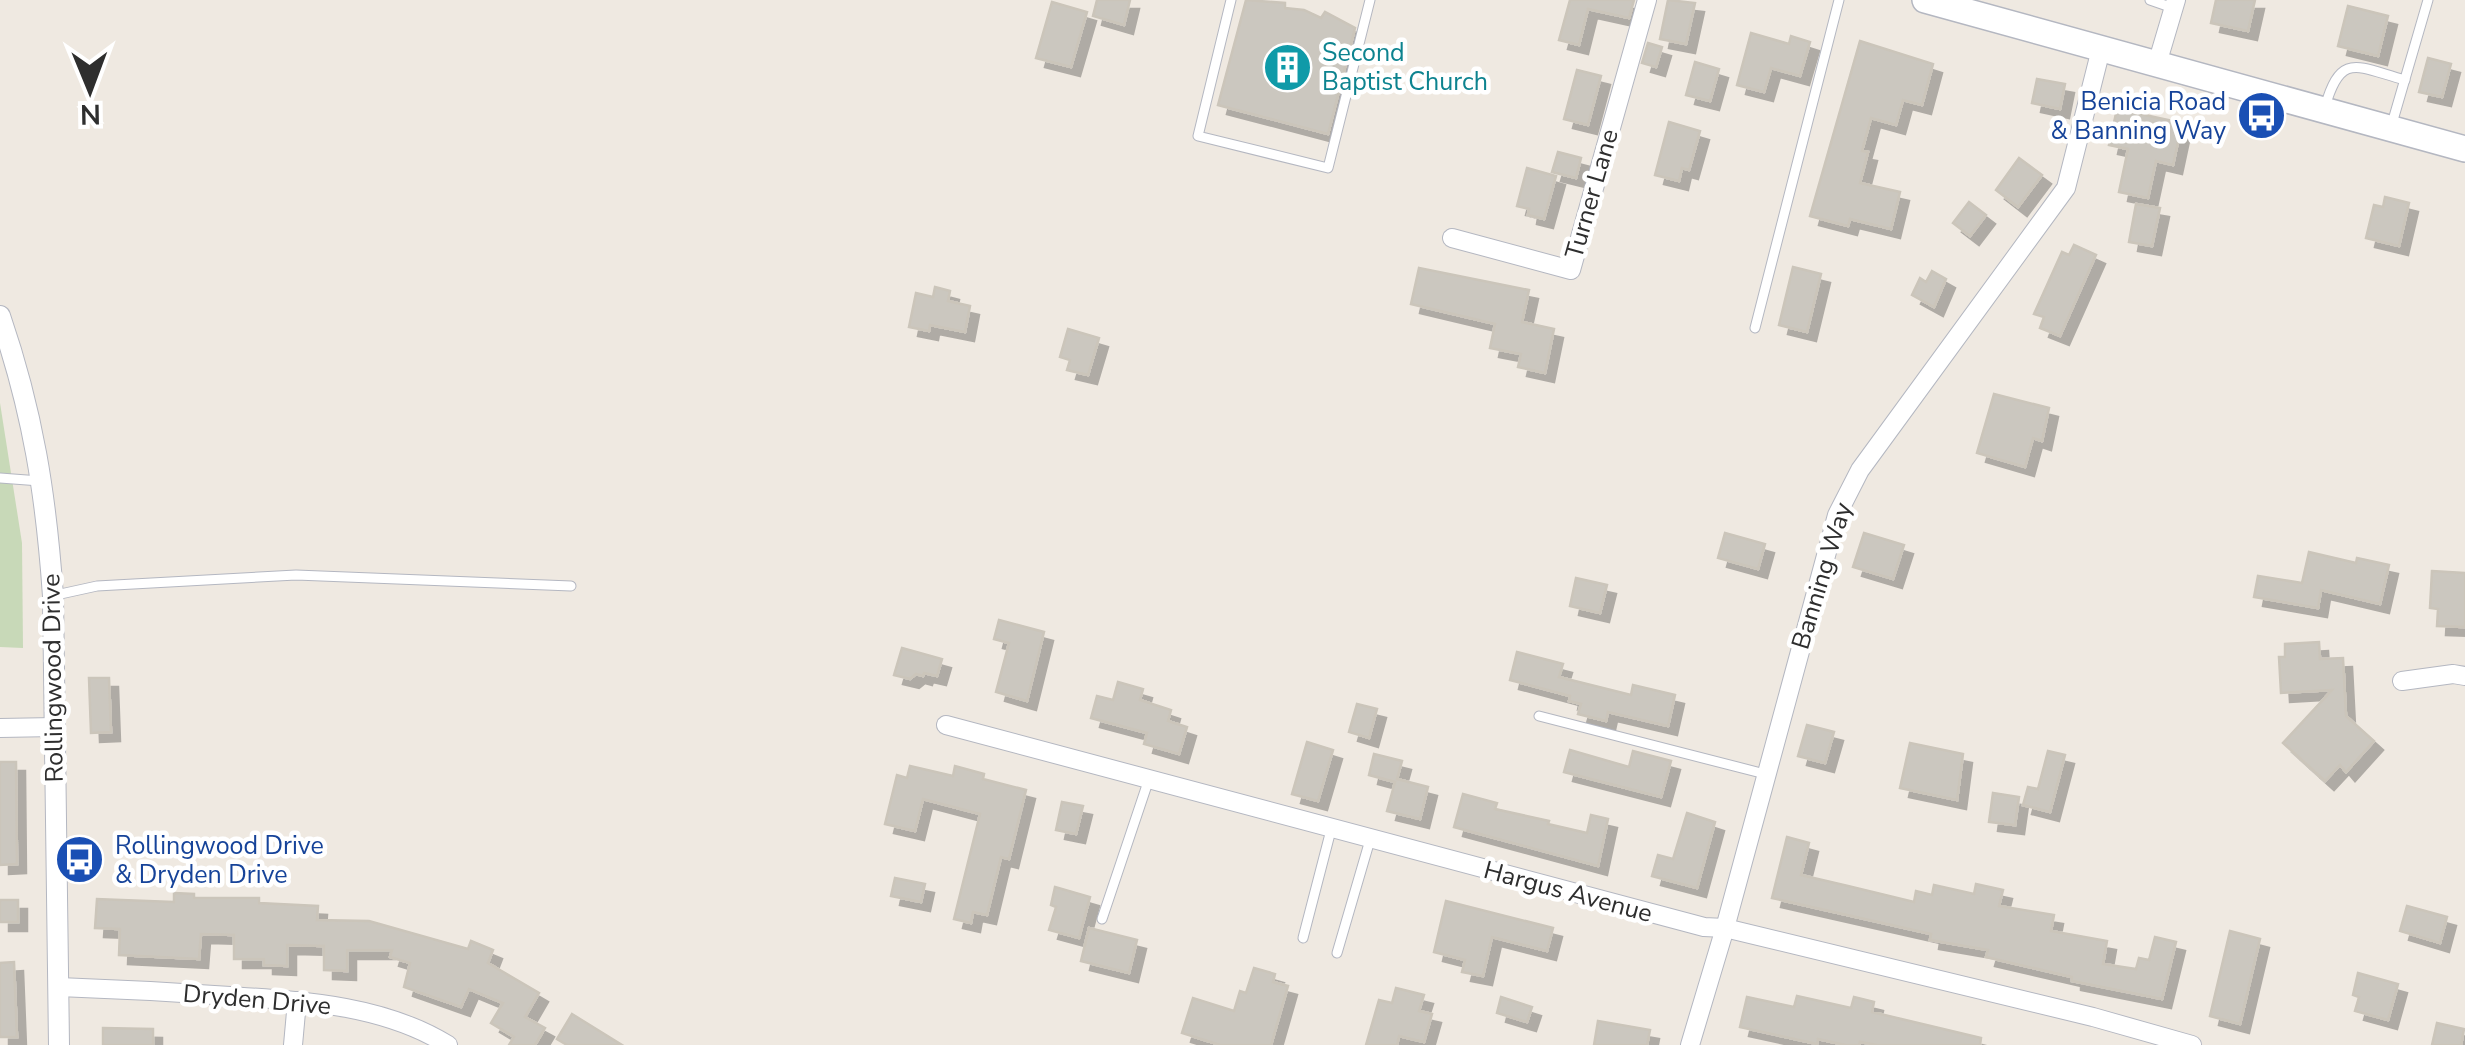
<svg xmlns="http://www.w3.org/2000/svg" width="2465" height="1045" font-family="'Nunito Sans',sans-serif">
	<defs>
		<filter id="shadow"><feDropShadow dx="9" dy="9" stdDeviation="0" flood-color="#0004"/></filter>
	</defs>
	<rect width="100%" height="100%" fill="#efe9e1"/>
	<polygon fill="#c8d9b8" points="0,403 22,543 23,648 0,647"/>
	<g fill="#cbc7bf" stroke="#cbc5ba" stroke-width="2.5" filter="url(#shadow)">
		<polygon points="1097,0 1130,0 1124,25 1093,16"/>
		<polygon points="1246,0 1285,3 1285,8 1304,10 1321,18 1325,12 1355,28 1328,134 1218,105"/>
		<polygon points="1570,0 1634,0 1629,18 1588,9 1579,45 1559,40"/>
		<polygon points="1668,0 1695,3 1686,44 1660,39"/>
		<polygon points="2216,0 2255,0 2248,31 2211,23"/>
		<polygon points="1052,2 1087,12 1071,67 1036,58"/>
		<polygon points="2348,6 2388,16 2378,56 2338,46"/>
		<polygon points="1751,33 1789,44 1791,36 1810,42 1800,76 1771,68 1764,92 1737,85"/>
		<polygon points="1860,41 1933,64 1922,105 1903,100 1896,125 1871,118 1862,151 1868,152 1860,183 1900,192 1891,229 1850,219 1848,226 1810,216"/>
		<polygon points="1648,43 1662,47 1656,67 1642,63"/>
		<polygon points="2428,58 2451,64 2442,97 2419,92"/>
		<polygon points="1695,62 1719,69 1710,101 1686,95"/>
		<polygon points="1577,70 1601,76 1588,125 1564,119"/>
		<polygon points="2037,79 2065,84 2060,109 2032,103"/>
		<polygon points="2117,109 2182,123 2173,165 2156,161 2148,198 2119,192 2128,149 2109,145"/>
		<polygon points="1669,122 1700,131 1689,170 1682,168 1679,181 1655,175"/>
		<polygon points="1558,152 1581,158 1576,178 1552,172"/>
		<polygon points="2019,158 2042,175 2018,207 1996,190"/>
		<polygon points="1527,168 1556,176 1544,219 1528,215 1529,209 1517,206"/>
		<polygon points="2385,197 2409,203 2399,246 2366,238 2374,205 2383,207"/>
		<polygon points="1969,202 1986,215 1970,236 1953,223"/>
		<polygon points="2136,204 2160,208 2152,246 2129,242"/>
		<polygon points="2074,245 2096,255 2060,336 2040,328 2044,317 2034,314 2062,252 2069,255"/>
		<polygon points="1793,267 1821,274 1807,332 1779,325"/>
		<polygon points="1419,268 1529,290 1522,322 1554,329 1545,373 1518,367 1521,354 1490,348 1495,324 1411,304"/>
		<polygon points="1932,271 1946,279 1934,307 1912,295 1920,278 1926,282"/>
		<polygon points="935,287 950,291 948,301 970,306 965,332 930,325 929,331 909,327 916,293 933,297"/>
		<polygon points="1068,329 1099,338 1088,375 1067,370 1070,360 1060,357"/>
		<polygon points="1994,394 2049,408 2042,441 2033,438 2025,467 1977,453"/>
		<polygon points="1725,533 1765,544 1758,569 1718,558"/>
		<polygon points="1864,533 1904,545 1893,579 1853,567"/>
		<polygon points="2309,552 2356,563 2357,558 2389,565 2380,604 2321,590 2318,608 2254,597 2258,576 2302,583"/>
		<polygon points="2432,571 2465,573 2465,627 2437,626 2438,609 2430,608"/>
		<polygon points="1576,578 1607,585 1600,613 1570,606"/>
		<polygon points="999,620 1044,632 1027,701 996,692 1009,643 994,639"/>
		<polygon points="2319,642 2320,659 2343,658 2346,716 2374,741 2346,772 2340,765 2325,781 2283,743 2332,690 2281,693 2279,657 2285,657 2285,644"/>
		<polygon points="902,648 942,659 937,676 924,673 923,676 916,674 910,679 894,675"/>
		<polygon points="1517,652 1563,664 1559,677 1631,695 1633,685 1675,695 1668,726 1608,712 1606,721 1578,714 1581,704 1569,701 1570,696 1510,680"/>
		<polygon points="89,678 109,678 111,732 91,733"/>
		<polygon points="1118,682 1143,689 1140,700 1171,710 1168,721 1187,727 1179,754 1144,744 1147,733 1091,718 1097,696 1113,700"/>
		<polygon points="1357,704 1377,709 1369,738 1349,732"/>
		<polygon points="1807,725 1834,732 1825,763 1798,756"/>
		<polygon points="1307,742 1333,750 1318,801 1292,794"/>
		<polygon points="1910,743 1963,754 1957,800 1900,788"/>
		<polygon points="1570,750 1629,767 1633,751 1671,761 1661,797 1564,772"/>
		<polygon points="2048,751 2065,755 2050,812 2023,805 2028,787 2038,789"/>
		<polygon points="1374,754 1402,761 1397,779 1428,787 1420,819 1387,811 1395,782 1369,775"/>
		<polygon points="0,762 16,762 17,864 0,865"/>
		<polygon points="910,766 953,776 955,766 984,774 983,779 1026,790 1009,859 1001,857 987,915 973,912 971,923 954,919 980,814 923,799 915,831 885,824 897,775 907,778"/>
		<polygon points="1993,793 2019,797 2015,825 1989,822"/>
		<polygon points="1463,794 1497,803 1495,809 1549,821 1548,824 1587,833 1591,815 1608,819 1598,866 1454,827"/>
		<polygon points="1062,802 1083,806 1076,834 1056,830"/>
		<polygon points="1687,813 1715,822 1697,888 1652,876 1658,855 1673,859"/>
		<polygon points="1787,837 1809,843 1801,875 1848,886 1914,902 1916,891 1932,895 1934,885 1974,894 1976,884 2003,890 1999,906 2054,915 2051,931 2107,941 2103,964 2136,969 2139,958 2149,960 2155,937 2176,942 2162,999 2072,981 2072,977 1986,957 1988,950 1930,940 1931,934 1772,898"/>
		<polygon points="895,878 925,884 921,902 891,896"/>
		<polygon points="1055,887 1090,897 1079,938 1049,930 1056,907 1051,905"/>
		<polygon points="174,893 194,894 194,898 259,898 259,903 318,906 317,920 369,921 468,949 471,941 493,950 488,963 539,993 525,1017 545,1028 535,1045 509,1045 514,1037 491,1023 503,1003 469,989 461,1007 404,987 410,963 390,957 392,950 347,950 347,971 324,970 324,946 287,945 287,966 264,965 264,959 234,959 234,935 201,934 199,959 119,955 120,929 95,928 97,899 174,902"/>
		<rect x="0" y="900" width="18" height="22"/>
		<polygon points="1446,901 1553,928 1547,951 1492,937 1483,976 1462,972 1465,960 1434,952"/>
		<polygon points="2407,906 2447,917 2440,943 2400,931"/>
		<polygon points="1089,928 1137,940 1129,973 1081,961"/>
		<polygon points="2230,931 2260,939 2240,1024 2210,1016"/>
		<polygon points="14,962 17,1037 0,1037 0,963"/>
		<polygon points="1254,968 1275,974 1273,982 1288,986 1271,1045 1220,1045 1182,1033 1193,998 1234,1011 1240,991 1246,993"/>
		<polygon points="2358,973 2398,984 2388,1020 2355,1011 2359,997 2353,995"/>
		<polygon points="1396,988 1424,995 1419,1011 1432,1014 1424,1042 1399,1036 1397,1045 1366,1045 1379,1000 1392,1003"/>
		<polygon points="1797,996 1851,1008 1854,997 1874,1002 1872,1012 1981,1038 1980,1045 1877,1045 1860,1042 1859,1045 1845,1045 1818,1039 1817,1044 1740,1027 1747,997 1794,1007"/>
		<polygon points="1501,997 1532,1007 1527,1022 1497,1013"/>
		<polygon points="572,1014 622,1045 567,1045 557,1039"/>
		<polygon points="1598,1021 1650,1030 1647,1045 1594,1045"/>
		<polygon points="2437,1023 2464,1029 2461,1045 2432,1045"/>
		<polygon points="103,1028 153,1029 153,1045 103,1045"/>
	</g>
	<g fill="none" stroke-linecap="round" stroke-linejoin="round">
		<defs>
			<g id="service">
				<polyline points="1231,0 1198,136 1328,168 1370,0"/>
				<polyline points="2150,0 2173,8"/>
				<path d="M2325,107C2341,51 2357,67 2405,80"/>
				<polyline points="2391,127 2428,0"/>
				<polyline points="1755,328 1839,0"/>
				<polyline points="0,478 40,481"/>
				<polyline points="56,595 97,586 296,575 571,586"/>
				<polyline points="1539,716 1765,774"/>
				<polyline points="1102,919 1149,779"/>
				<polyline points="1303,938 1331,830"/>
				<polyline points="1337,953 1370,840"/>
			</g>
			<g id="minor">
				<polyline points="2157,64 2176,0"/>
				<polyline points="1452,238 1571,270 1647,0"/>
				<polyline points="2402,681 2453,674 2465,676"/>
				<polyline points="946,725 1704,927 1725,928 2093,1017 2192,1045"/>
				<polyline points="0,728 55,727"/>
				<path d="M59,987C116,989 173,992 230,996C305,1001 383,1005 448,1045"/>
				<polyline points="293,1045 297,1001"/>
				<polyline points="1690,1045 1725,928 1837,515 1860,470 2066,188 2101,49"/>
			</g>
			<path id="tertiary" d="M0,316C33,412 46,495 53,596L59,1045"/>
			<polyline id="secondary" points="1925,0 2465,149"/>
		</defs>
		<use href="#service" stroke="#b4b7c1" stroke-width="11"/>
		<use href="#minor" stroke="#b4b7c1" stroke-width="20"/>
		<use href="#tertiary" stroke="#b4b7c1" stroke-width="22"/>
		<use href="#secondary" stroke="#b4b7c1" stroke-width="28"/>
		<use href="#service" stroke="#fff" stroke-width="9"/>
		<use href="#minor" stroke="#fff" stroke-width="18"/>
		<use href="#tertiary" stroke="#fff" stroke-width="20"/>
		<use href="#secondary" stroke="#fff" stroke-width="25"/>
	</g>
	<defs>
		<symbol id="building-disc" viewBox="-11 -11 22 22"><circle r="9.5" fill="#0f9aa8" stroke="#fff"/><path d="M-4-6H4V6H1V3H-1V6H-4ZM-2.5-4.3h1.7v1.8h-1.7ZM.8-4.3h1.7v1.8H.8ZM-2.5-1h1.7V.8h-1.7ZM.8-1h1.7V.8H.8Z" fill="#fff"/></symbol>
		<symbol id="bus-disc" viewBox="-11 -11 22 22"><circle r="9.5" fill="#1a4fb4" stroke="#fff"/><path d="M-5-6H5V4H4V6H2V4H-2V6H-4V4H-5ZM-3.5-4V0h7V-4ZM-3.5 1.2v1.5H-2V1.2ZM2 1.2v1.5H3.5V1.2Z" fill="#fff"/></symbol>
	</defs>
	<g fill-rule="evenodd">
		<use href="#building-disc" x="1260" y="40" width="55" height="55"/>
		<use href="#bus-disc" x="2234" y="88" width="55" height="55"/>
		<use href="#bus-disc" x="52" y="832" width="55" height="55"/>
	</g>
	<g text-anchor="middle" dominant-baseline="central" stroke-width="9" stroke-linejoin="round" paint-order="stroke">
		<g font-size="25" fill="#0d838f" stroke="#fff" text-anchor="start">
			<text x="1322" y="53">Second<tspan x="1322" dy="29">Baptist Church</tspan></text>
		</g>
		<g font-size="25" fill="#164399" stroke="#fff" text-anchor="end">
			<text x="2226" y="102">Benicia Road<tspan x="2226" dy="29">&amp; Banning Way</tspan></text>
			<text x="115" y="846" text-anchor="start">Rollingwood Drive<tspan x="115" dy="29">&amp; Dryden Drive</tspan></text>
		</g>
		<g font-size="25" fill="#2e2e2e" stroke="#fff">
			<text transform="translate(1592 194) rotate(-74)">Turner Lane</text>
			<text transform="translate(1822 576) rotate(-73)">Banning Way</text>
			<text transform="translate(53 678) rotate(-91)">Rollingwood Drive</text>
			<text transform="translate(1568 892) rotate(15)">Hargus Avenue</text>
			<text transform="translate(257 1000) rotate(5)">Dryden Drive</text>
		</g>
	</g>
	<g transform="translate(90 90) rotate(179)" stroke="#ffffff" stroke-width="8" paint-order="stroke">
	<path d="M0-8L18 38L0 25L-18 38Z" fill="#2e2e2e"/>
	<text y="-15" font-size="28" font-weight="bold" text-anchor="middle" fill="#2e2e2e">N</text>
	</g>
</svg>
